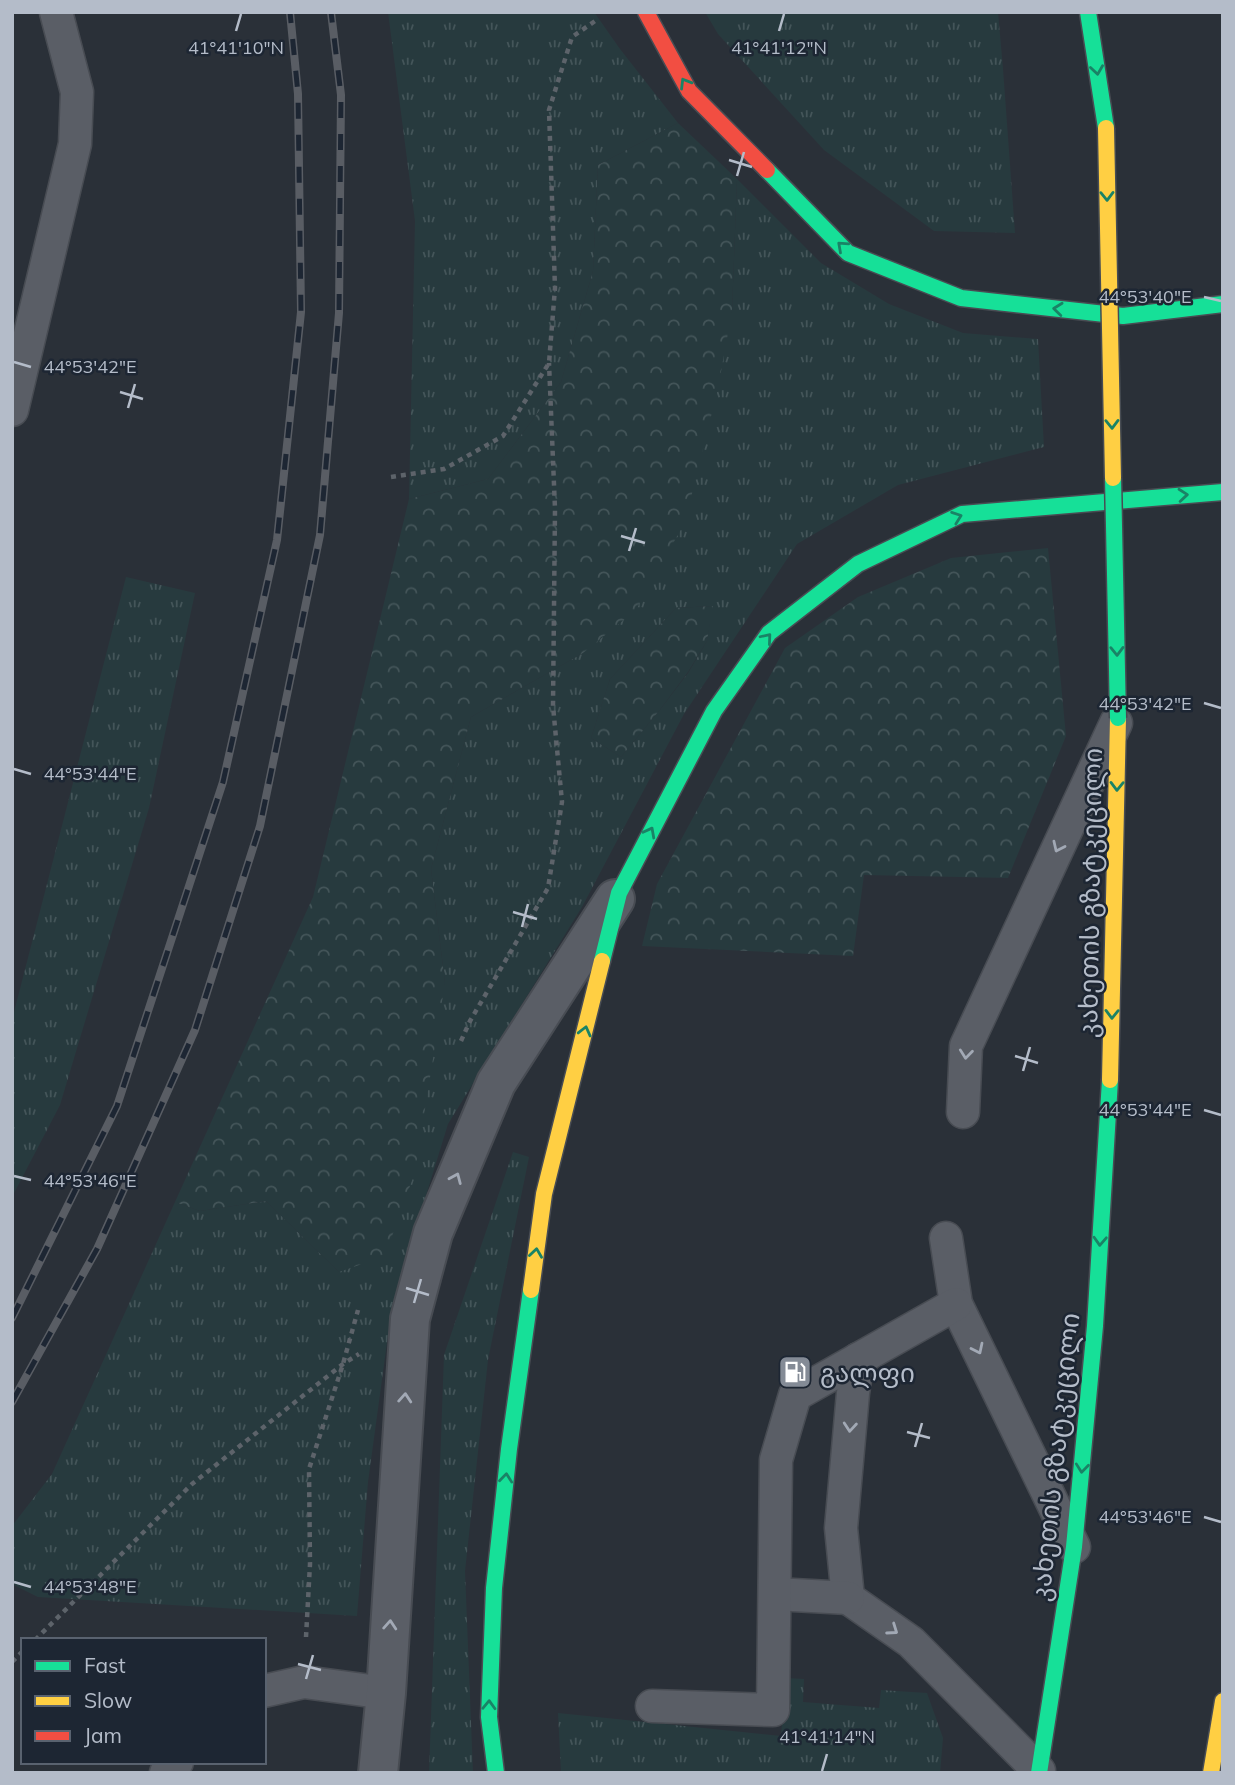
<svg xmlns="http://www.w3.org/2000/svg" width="1235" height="1785" font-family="Mulish,'Noto Sans Georgian',sans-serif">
	<defs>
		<pattern id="grass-tufts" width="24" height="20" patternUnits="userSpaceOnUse" patternTransform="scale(1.75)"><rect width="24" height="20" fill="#273a3e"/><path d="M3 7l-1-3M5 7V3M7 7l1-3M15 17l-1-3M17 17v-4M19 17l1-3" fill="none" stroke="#445559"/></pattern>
		<pattern id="forest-crowns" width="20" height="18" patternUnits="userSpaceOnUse" patternTransform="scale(1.75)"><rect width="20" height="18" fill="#273a3e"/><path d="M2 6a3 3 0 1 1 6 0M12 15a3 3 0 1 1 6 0" fill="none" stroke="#445559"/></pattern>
	</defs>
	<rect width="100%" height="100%" fill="#2a3038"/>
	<g fill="url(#grass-tufts)" fill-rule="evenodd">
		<polygon points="388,12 594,12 620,49 678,123 598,165 593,271 561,382 488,479 409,499 415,221"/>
		<polygon points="705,12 998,12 1003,69 1015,233 934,231 824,150 718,34"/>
		<path d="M737,179L821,263L889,304L963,333L1038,339L1044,447L898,485L797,544L684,714L582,907L448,1124L392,1306L368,1482L357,1616L38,1597L12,1584V1526L52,1474L175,1202L200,1211L266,1201L339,1272L445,983L431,869L471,717L583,653L732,311ZM712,606L707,641L688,673L659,711L621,757L591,738L610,679L676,608Z"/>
		<polygon points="126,577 195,593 149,808 60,1105 12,1197 12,1020"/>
		<polygon points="513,1152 529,1157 488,1360 465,1571 473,1773 429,1773 444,1355"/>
		<polygon points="786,1678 804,1679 803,1702 879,1708 881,1690 927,1693 943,1738 940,1773 561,1773 558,1713 781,1736"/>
	</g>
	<g fill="url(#forest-crowns)">
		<polygon points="678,123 737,179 732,311 718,388 685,522 636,610 583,653 471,717 431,869 445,983 415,1172 385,1256 339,1272 266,1201 200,1211 175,1202 313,897 409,499 488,479 561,382 593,271 598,165"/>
		<polygon points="1048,548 1066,736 1008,878 864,875 853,956 642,946 657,884 785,648 858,597 951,558"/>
		<polygon points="713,606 707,641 688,672 659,711 621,757 591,738 610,679 676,608"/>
	</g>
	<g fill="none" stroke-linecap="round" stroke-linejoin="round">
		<defs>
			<g id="lane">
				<polyline points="12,410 75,144 77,92 56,12"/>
				<polyline points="963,1112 966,1046 1116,723"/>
				<polyline points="946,1238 956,1304 1074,1547"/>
				<polyline points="858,1359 853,1393 841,1528 848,1598 911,1642 1039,1771"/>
				<polyline points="775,1594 848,1598"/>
				<polyline points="264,1691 304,1682 386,1693"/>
				<polyline points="652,1706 773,1710 776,1460 795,1395 956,1304"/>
				<polyline points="166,1773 177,1762"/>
			</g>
			<polyline id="street" points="378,1773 386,1693 410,1319 433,1233 496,1083 615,899"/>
			<g id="fast">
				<polyline points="1088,12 1106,128"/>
				<polyline points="767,170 848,253 961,298 1123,316 1223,304"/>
				<polyline points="602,961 619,893 714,711 769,633 858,564 962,514 1223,492"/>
				<polyline points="496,1773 489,1717 494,1588 509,1449 531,1290"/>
				<polyline points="1039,1773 1074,1547 1095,1326 1110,1080"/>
			</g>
			<g id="slow">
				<polyline points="1110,1080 1118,718"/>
				<polyline points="531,1290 544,1194 602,961"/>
				<polyline points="1211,1773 1223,1701"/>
			</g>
			<polyline id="jam" points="646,12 689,91 767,170"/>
		</defs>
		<use href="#lane" stroke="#484c53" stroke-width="35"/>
		<use href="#street" stroke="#484c53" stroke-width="42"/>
		<use href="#fast" stroke="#484c53" stroke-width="19"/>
		<use href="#slow" stroke="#484c53" stroke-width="19"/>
		<use href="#jam" stroke="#484c53" stroke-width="19"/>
		<g stroke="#5d636a" stroke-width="4.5" stroke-dasharray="5 5" stroke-linecap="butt">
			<polyline points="391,477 444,469 503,436 549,363 555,288 549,110 572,37 598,19"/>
			<polyline points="461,1041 470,1021 548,888 562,802 553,706 555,509 549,363"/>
			<polyline points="306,1637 310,1564 309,1469 343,1364 358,1310"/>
			<polyline points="35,1640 192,1484 343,1364 359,1354"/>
			<polyline points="12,1662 23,1651"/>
		</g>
		<use href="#lane" stroke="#5a5e66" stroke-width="32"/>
		<use href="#street" stroke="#5a5e66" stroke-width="38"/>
		<use href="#fast" stroke="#16e098" stroke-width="16"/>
		<use href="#slow" stroke="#ffcf43" stroke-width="16"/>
		<use href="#jam" stroke="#f24e42" stroke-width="16"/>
		<defs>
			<g id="rail">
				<polyline points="12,1318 117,1106 223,782 277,540 301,312 298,94 290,12"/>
				<polyline points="12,1402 97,1249 195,1030 260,826 320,535 339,313 341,95 331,12"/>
			</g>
		</defs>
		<use href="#rail" stroke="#595d64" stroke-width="8"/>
		<use href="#rail" stroke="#1d2633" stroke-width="5" stroke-dasharray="16" stroke-linecap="butt"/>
		<defs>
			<polyline id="fast-bridge" points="1113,478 1118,718"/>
			<polyline id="slow-bridge" points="1106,128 1113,478"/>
		</defs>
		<use href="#fast-bridge" stroke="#474c53" stroke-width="19" stroke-linecap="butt"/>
		<use href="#slow-bridge" stroke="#474c53" stroke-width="19" stroke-linecap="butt"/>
		<use href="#fast-bridge" stroke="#16e098" stroke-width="16"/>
		<use href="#slow-bridge" stroke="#ffcf43" stroke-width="16"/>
	</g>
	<defs><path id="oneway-chevron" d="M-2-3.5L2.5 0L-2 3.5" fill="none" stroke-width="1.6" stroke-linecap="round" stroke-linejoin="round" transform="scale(1.75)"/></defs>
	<g stroke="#1a8366">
		<use href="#oneway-chevron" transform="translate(1097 70) rotate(82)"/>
		<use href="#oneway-chevron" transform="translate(685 83) rotate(-121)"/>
		<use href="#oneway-chevron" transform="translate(1107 196) rotate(89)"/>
		<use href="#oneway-chevron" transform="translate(842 246) rotate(-138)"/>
		<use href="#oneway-chevron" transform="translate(1058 309) rotate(-174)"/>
		<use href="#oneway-chevron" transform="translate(1112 424) rotate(89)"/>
		<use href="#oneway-chevron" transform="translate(1183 495) rotate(-5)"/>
		<use href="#oneway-chevron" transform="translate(957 517) rotate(-20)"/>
		<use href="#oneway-chevron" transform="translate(767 638) rotate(-50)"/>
		<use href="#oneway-chevron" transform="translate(1117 651) rotate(89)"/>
		<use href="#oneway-chevron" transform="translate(1117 786) rotate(91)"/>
		<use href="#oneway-chevron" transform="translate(650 832) rotate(-62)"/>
		<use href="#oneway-chevron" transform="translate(1112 1014) rotate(91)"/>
		<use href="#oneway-chevron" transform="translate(585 1031) rotate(-76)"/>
		<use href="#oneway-chevron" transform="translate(1100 1241) rotate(93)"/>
		<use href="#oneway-chevron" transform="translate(536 1253) rotate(-82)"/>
		<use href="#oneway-chevron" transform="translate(1082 1468) rotate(96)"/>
		<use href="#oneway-chevron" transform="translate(506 1478) rotate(-84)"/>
		<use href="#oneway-chevron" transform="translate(489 1705) rotate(-88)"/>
	</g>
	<g stroke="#a2a9b5">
		<use href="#oneway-chevron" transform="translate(1058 847) rotate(115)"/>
		<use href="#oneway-chevron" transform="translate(966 1054) rotate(96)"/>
		<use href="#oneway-chevron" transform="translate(456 1178) rotate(-67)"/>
		<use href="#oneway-chevron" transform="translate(978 1349) rotate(64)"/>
		<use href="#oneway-chevron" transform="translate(405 1398) rotate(-86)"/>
		<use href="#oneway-chevron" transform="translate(850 1427) rotate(95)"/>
		<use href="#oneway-chevron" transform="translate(390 1625) rotate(-86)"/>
		<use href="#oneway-chevron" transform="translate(893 1630) rotate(35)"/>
	</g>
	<path fill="none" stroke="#b4bcc9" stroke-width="2.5" d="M236,31L241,14M779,31L784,14M729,160L752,167M737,176L744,152M1204,297L1221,301M14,362L31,367M120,392L143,399M128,408L135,384M621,536L645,543M629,551L636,528M1204,703L1221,708M14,769L31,774M513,912L537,919M522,927L528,904M1015,1056L1038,1063M1023,1071L1030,1047M1204,1110L1221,1115M14,1176L31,1180M406,1288L429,1295M414,1303L421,1279M907,1432L930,1438M915,1447L922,1423M1204,1517L1221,1522M14,1582L31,1587M298,1664L321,1670M306,1679L313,1655M822,1771L827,1754"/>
	<defs>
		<symbol id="fuel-square" viewBox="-11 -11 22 22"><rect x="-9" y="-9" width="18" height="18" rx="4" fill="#848b96" stroke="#1d2633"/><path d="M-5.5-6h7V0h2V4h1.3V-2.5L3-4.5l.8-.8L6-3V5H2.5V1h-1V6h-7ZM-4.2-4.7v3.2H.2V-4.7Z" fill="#fff"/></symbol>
	</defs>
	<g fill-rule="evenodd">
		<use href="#fuel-square" x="776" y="1353" width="38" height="38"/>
	</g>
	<g text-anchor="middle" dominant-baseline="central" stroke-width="5" stroke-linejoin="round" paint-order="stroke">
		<g font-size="26" fill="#b4bcc9" stroke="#1d2633">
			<text transform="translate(1090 893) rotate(-89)">კახეთის გზატკეცილი</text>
			<text transform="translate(1055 1457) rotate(-84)">კახეთის გზატკეცილი</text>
		</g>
		<g font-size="26" fill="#b4bcc9" stroke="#1d2633" text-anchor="start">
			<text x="820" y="1372">გალფი</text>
		</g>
	</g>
	<g font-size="18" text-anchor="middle" fill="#b4bcc9" stroke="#1d2633" stroke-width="5" stroke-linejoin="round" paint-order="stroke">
		<text x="236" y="54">41°41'10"N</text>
		<text x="779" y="54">41°41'12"N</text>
		<text x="1145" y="303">44°53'40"E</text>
		<text x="90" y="373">44°53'42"E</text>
		<text x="1145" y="710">44°53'42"E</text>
		<text x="90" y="780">44°53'44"E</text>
		<text x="1145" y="1116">44°53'44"E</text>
		<text x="90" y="1187">44°53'46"E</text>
		<text x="1145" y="1523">44°53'46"E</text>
		<text x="90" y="1593">44°53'48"E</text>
		<text x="827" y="1743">41°41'14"N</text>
	</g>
	<rect width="1235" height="1785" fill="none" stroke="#b4bcc9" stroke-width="28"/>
	<rect x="21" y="1638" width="245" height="126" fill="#1d2633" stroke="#59626f" stroke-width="2"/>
	<rect x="35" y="1661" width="35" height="10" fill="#16e098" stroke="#59626f" stroke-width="2"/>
	<text x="84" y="1673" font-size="21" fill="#b4bcc9">Fast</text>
	<rect x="35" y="1696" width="35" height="10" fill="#ffcf43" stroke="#59626f" stroke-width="2"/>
	<text x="84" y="1708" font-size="21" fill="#b4bcc9">Slow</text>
	<rect x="35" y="1731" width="35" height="10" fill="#f24e42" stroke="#59626f" stroke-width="2"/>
	<text x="84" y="1743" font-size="21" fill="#b4bcc9">Jam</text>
</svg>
